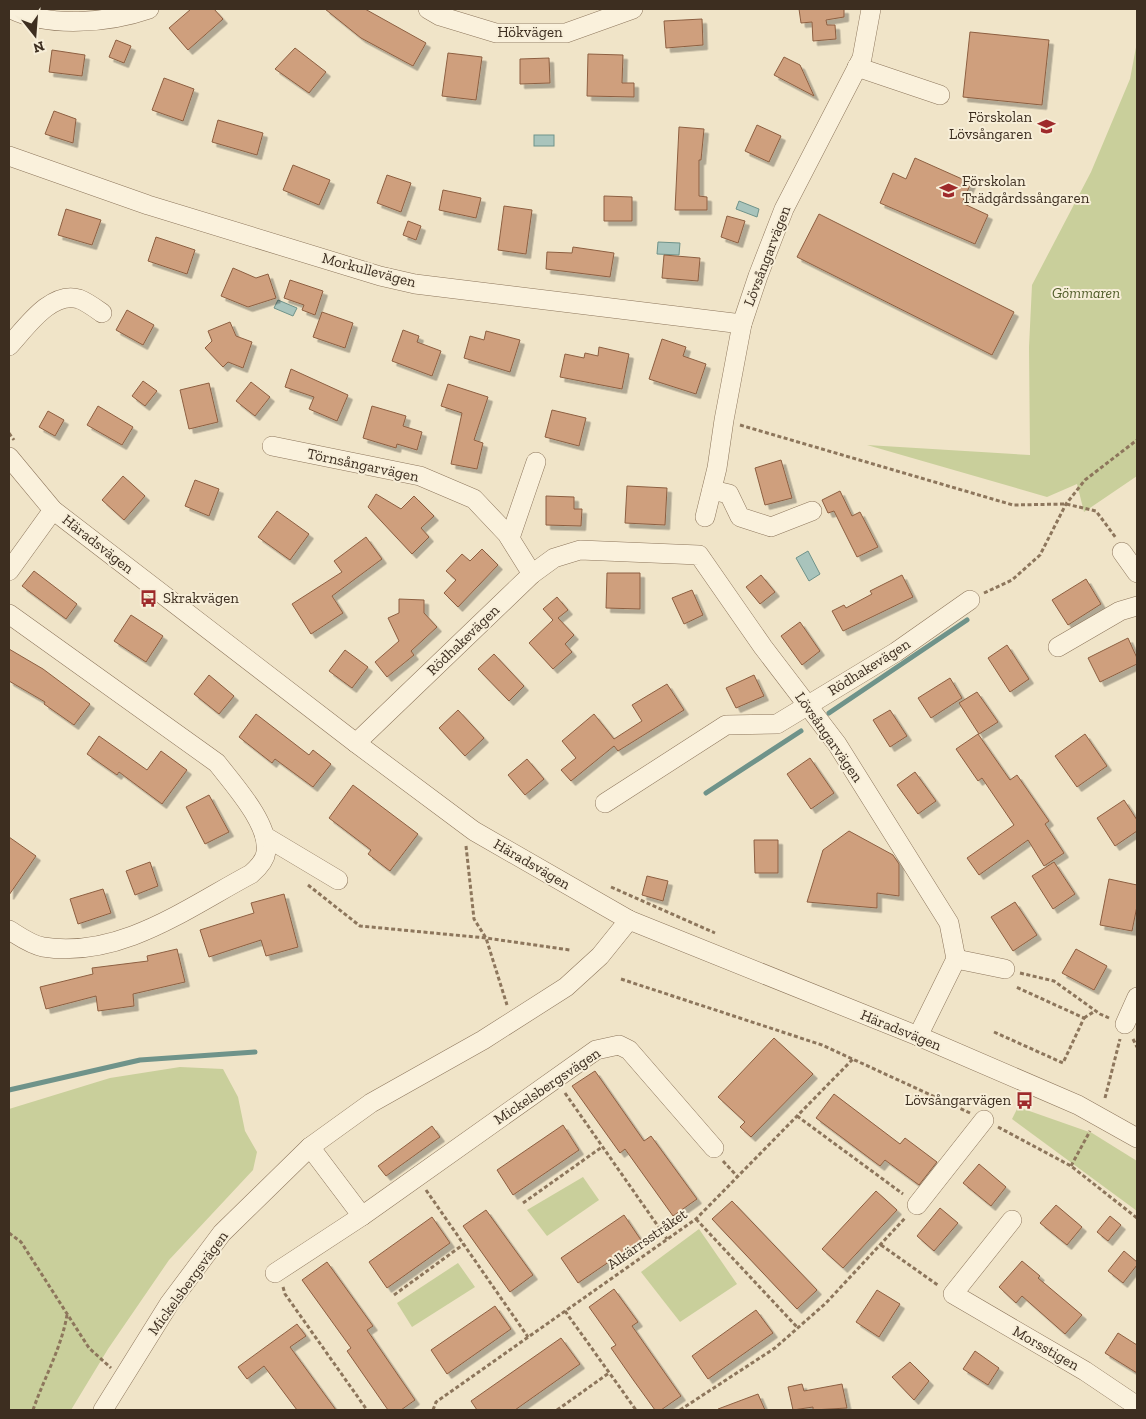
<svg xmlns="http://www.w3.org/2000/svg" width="1146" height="1419" font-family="'Zilla Slab',serif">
	<defs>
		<filter id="shadow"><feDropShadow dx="4.5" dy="4.5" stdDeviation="0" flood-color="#0004"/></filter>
	</defs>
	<rect width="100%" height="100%" fill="#f0e4c8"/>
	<g fill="#c9cf9b">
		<polygon points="1137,42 1137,476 1084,512 1077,484 1047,497 867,445 1030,455 1029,347 1032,285 1091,172 1130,79"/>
		<polygon points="180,1067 223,1069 238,1097 245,1131 257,1152 253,1170 169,1260 108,1349 71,1410 9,1410 9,1109 110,1078"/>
		<polygon points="1018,1107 1092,1133 1137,1161 1137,1211 1012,1119"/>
		<polygon points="583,1177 599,1200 547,1236 527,1210"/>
		<polygon points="699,1229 737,1284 680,1322 641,1272"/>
		<polygon points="458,1263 475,1287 412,1327 397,1303"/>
	</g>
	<g fill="#a9c4bc" stroke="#6f938a">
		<rect x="534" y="135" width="20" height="11"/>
		<polygon points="739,201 759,209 757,217 736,209"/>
		<polygon points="658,242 680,243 679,255 657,254"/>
		<polygon points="278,300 297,308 293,316 274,308"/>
		<polygon points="808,551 820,574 809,581 796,558"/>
	</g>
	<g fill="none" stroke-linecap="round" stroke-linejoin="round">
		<g stroke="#6f938a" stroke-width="5">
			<polyline points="829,713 967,620"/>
			<polyline points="706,793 801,731"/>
			<polyline points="9,1090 140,1060 255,1052"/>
		</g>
	</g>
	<g fill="#cf9f7d" stroke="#8d5f41" filter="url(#shadow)">
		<polygon points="191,9 214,9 223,19 188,50 169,28"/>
		<polygon points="325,9 365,9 426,43 413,66 361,38"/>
		<polygon points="799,9 844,9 844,17 826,20 827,25 835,25 836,39 813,41 812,22 801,23"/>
		<polygon points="702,19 703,45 666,48 664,21"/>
		<polygon points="970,32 1049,40 1042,105 963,97"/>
		<polygon points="116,40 131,46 124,63 109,57"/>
		<polygon points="295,48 326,72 309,93 275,69"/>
		<polygon points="52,50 85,55 82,76 49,72"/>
		<polygon points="448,53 482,57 476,100 442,96"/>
		<polygon points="588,54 623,55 622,83 634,83 634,97 587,96"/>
		<polygon points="784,57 800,65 814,96 774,75"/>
		<polygon points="549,58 550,83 520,84 520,59"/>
		<polygon points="164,78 194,89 183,121 152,110"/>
		<polygon points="54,111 76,119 73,143 45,134"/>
		<polygon points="218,120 263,133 257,155 212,142"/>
		<polygon points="757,125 781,136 769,162 745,151"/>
		<polygon points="679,127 704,129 701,160 699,160 699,196 707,197 707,210 675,210"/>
		<polygon points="915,158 971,183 962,203 988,215 975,244 880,203 893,173 906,179"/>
		<polygon points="293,165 330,180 319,205 283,190"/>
		<polygon points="387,175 411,183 401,212 377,203"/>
		<polygon points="443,190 481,198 476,218 439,210"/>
		<polygon points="604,196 632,197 632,221 604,221"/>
		<polygon points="504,206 532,210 526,254 498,250"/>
		<polygon points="66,209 101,220 92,245 58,235"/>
		<polygon points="819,214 1014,312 992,355 797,257"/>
		<polygon points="727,216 745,221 738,243 721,237"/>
		<polygon points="408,221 421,226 416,240 403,235"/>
		<polygon points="156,237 195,250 187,274 148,261"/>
		<polygon points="573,247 614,253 610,277 546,269 547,252 572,253"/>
		<polygon points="664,255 700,258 698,281 662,278"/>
		<polygon points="233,268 256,278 268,274 276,298 248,307 221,296"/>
		<polygon points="290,280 323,291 315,315 302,310 304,305 284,298"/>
		<polygon points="127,310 154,325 143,345 116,330"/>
		<polygon points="322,312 353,323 345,348 313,337"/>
		<polygon points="230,322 236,336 252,342 243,368 228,362 223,367 205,348 212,341 208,331"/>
		<polygon points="403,330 419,336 417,342 441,351 432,376 392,361"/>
		<polygon points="486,331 520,340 510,372 464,358 470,336 484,340"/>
		<polygon points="662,339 686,347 683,356 706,364 696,394 649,379"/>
		<polygon points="599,347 629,354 622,389 560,377 565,354 584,358 585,353 598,356"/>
		<polygon points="291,369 348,395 337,421 309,409 314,397 285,387"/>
		<polygon points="143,381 157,391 145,406 132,396"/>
		<polygon points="251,382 270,397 255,416 236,401"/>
		<polygon points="209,383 218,422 189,429 180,390"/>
		<polygon points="448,384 488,397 474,440 483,443 477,469 451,464 462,413 441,406"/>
		<polygon points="98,406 133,427 122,445 87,425"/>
		<polygon points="372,406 406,416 403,426 422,432 417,450 397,444 396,448 363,438"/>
		<polygon points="552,410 586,418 579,446 545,437"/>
		<polygon points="48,411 64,420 55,436 39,427"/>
		<polygon points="781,460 792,498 765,505 755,468"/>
		<polygon points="123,476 145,496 124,520 102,500"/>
		<polygon points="195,480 219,489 209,516 185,506"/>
		<polygon points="627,486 667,488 665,525 625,523"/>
		<polygon points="840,491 852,516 860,512 878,547 857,557 834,511 828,513 822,500"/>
		<polygon points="376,494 401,509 414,496 434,516 421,528 429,537 412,554 368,507"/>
		<polygon points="546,496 574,497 574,509 582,509 581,526 546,525"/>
		<polygon points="277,511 309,534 290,560 258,537"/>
		<polygon points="366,537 382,559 332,596 343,613 311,634 292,604 342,572 334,561"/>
		<polygon points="482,549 498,565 458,607 444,593 456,580 446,571 462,554 470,561"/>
		<polygon points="34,571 77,604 66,619 22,586"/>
		<polygon points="607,573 640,573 640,609 606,608"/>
		<polygon points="761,575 775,592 760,604 746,587"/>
		<polygon points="902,575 913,597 843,631 832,611 844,605 846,608 872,594 870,591"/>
		<polygon points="1086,579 1101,604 1068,625 1052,600"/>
		<polygon points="692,590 703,615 684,624 672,598"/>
		<polygon points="557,597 568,610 558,618 574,635 565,644 572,652 553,669 529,643 553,620 543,609"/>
		<polygon points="399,599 424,600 424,613 437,627 411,651 414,655 387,677 375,662 399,641 388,618 399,613"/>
		<polygon points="131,615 163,636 146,662 114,641"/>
		<polygon points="800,622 820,651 802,665 781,636"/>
		<polygon points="1128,638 1137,658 1137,664 1100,682 1088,658"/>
		<polygon points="1007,645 1029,679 1010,692 988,658"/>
		<polygon points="9,649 43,669 90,704 74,725 44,704 45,702 9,681"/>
		<polygon points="345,650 368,667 352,688 329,671"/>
		<polygon points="494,654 524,686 509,701 478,669"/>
		<polygon points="209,675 234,696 219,714 194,694"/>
		<polygon points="754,675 764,696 736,708 726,688"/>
		<polygon points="950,678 962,698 931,718 918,698"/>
		<polygon points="667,684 684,710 618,751 614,746 571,781 561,770 576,758 562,741 594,714 614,739 642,721 632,705"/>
		<polygon points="977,692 998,722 979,734 959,703"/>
		<polygon points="458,710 484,738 465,756 439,728"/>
		<polygon points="890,710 907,736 890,747 873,720"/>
		<polygon points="256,714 309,755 313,750 331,764 313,787 275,759 272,763 239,737"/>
		<polygon points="978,734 1010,780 1017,775 1049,821 1045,824 1064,853 1044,866 1028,840 979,875 967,858 1014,825 982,778 978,781 956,749"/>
		<polygon points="1085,734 1107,766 1077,787 1055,756"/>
		<polygon points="99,736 147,770 161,751 187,770 162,804 119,772 117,775 87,754"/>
		<polygon points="810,758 834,793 811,809 787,774"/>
		<polygon points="527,759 544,779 525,795 508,775"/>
		<polygon points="915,772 936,801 918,814 897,785"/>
		<polygon points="353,785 418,834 390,871 368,854 371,850 329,818"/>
		<polygon points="209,795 229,832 205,844 186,807"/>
		<polygon points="1124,800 1137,820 1137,831 1115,846 1097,818"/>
		<polygon points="849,831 893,855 899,864 899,896 877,893 877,908 807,902 823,850"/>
		<polygon points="9,837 36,856 9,895"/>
		<polygon points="754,840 778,840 778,873 755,873"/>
		<polygon points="150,862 158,886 135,895 126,871"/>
		<polygon points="1054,862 1075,894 1053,909 1032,876"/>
		<polygon points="647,876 668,881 663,901 642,895"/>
		<polygon points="1109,879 1137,885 1137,906 1132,931 1100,925"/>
		<polygon points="103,889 111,913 78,924 70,899"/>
		<polygon points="284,894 298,947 266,956 261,940 209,957 200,930 254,913 251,903"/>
		<polygon points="1015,902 1037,935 1013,951 991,917"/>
		<polygon points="177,949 185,982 133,994 134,1006 98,1011 96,996 46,1009 40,987 93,974 92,968 148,961 147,956"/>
		<polygon points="1076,949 1107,966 1094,990 1062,973"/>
		<polygon points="774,1038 813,1074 751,1137 740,1127 745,1122 718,1097"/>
		<polygon points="595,1071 644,1141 651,1136 697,1199 673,1216 625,1149 620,1153 572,1086"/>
		<polygon points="834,1094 900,1144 905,1138 937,1162 919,1185 885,1160 880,1166 816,1118"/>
		<polygon points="563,1125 579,1150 513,1195 497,1170"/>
		<polygon points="432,1126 440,1137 386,1176 378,1166"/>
		<polygon points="979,1164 1006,1187 991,1206 963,1183"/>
		<polygon points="876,1191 897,1210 843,1268 822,1249"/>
		<polygon points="732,1201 817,1290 797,1309 712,1219"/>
		<polygon points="1056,1205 1082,1227 1067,1245 1040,1223"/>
		<polygon points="940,1208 958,1223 934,1251 917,1236"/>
		<polygon points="486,1210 533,1275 510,1292 463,1226"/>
		<polygon points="624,1215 641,1240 578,1283 561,1258"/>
		<polygon points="1110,1216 1121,1225 1108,1241 1097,1232"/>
		<polygon points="432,1217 450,1243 387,1288 369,1262"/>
		<polygon points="1124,1251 1137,1262 1137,1265 1123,1283 1108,1271"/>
		<polygon points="1022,1261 1040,1276 1038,1278 1082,1315 1065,1334 1022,1296 1016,1303 999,1287"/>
		<polygon points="327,1262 373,1326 367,1330 415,1400 401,1410 388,1410 347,1351 351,1348 302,1280"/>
		<polygon points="614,1289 638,1322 632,1326 681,1396 661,1410 655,1410 634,1381 611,1348 616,1345 589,1307"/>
		<polygon points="877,1290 900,1304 879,1337 856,1322"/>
		<polygon points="495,1306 511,1329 447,1374 431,1350"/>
		<polygon points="756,1310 773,1333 708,1379 692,1356"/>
		<polygon points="297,1324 306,1336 290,1347 336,1410 297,1410 264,1366 247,1379 238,1367"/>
		<polygon points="1118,1333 1137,1345 1137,1373 1105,1353"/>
		<polygon points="561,1338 580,1364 515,1410 477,1410 471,1401"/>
		<polygon points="975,1351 999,1368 988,1385 963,1369"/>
		<polygon points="910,1362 929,1381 914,1400 892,1377"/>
		<polygon points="802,1384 804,1391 842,1384 847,1408 813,1410 813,1407 793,1410 788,1387"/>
		<polygon points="758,1394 765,1410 718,1410 718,1409"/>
	</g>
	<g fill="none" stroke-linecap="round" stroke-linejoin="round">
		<defs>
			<g id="minor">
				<path d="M11,9C49,28 109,23 149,9"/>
				<polyline points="428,9 440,16 496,33 566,33 633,9"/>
				<polyline points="857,67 940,95"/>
				<polyline points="9,156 148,205 380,276 415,284 742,324"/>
				<path d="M9,346C25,329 51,290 79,299C87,302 95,308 102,313"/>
				<polyline points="272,446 420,476 474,499 507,534 532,574"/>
				<polyline points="9,457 53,510 356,743 474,831 629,920 918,1036 1078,1105 1137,1138"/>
				<polyline points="712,490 729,494 740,517 771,527 812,511"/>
				<polyline points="705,517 717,468 724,420 742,324 758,276 784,209 862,58 871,9"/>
				<polyline points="510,538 536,462"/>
				<polyline points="1122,552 1137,573"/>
				<polyline points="9,571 53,510"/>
				<path d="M9,614L217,763C233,784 270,824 266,852C265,861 258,868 251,874C187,908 120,959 43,947C31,945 19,936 9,930"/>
				<polyline points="1058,647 1120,611 1137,606"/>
				<polyline points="356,743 532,574 554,558 580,550 699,555 763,647 837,744 949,923 956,959 918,1036"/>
				<polyline points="605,803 726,725 777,724 896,652 970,600"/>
				<polyline points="266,837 338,880"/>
				<polyline points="956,959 1005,969"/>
				<polyline points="1125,1024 1137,997"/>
				<polyline points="310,1147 362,1216"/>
				<polyline points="917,1205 984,1120"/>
				<polyline points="1012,1220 953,1294 1085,1371 1137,1406"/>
				<polyline points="275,1273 362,1216 596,1050 619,1045 629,1050 714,1148"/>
				<polyline points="103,1410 169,1304 222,1233 310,1147 371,1103 483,1040 566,987 600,956 629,920"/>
			</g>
		</defs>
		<use href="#minor" stroke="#8d765c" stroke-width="20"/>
		<g stroke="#8d765c" stroke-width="3" stroke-dasharray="4 2.5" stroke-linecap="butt">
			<polyline points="740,425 1013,505 1066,504 1096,511 1116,538"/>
			<polyline points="9,433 14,440"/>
			<polyline points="984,593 1012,580 1040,555 1066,504 1085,480 1137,440"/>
			<polyline points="466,846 474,919 486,938 507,1005"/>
			<polyline points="308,885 360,926 486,938 570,950"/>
			<polyline points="611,887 715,933"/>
			<polyline points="1020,973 1054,981 1100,1014 1109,1018"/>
			<polyline points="621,979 822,1045 970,1113"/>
			<polyline points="1084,1018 1095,1011"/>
			<polyline points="994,1032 1063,1063 1084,1018 1016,987"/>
			<polyline points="1133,1039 1137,1047"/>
			<polyline points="565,1093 667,1239"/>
			<polyline points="1105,1098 1120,1039"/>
			<polyline points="797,1116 903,1194"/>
			<polyline points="998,1127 1071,1166 1137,1218"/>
			<polyline points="723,1161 737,1176"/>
			<polyline points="1071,1166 1090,1131"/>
			<polyline points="426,1190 528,1337"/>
			<polyline points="523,1203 602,1147"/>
			<polyline points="696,1219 797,1327"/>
			<polyline points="9,1233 21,1242 89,1348 111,1368"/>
			<polyline points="881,1245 939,1286"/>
			<polyline points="283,1287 285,1294 367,1410"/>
			<polyline points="394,1295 464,1244"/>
			<polyline points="565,1311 636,1410"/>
			<path d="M33,1410C44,1378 61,1349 67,1315"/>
			<polyline points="433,1410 436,1402 696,1219 853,1059"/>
			<polyline points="557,1410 609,1373"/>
			<polyline points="680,1410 775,1348 826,1303 906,1217"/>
		</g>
		<use href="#minor" stroke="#faf1dc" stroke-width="19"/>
	</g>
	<defs>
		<symbol id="school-bare" viewBox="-9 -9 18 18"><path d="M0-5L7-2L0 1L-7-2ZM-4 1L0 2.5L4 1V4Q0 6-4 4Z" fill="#9e2a2b" stroke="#f7eed8" stroke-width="2.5" paint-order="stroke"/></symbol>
		<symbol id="bus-bare" viewBox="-9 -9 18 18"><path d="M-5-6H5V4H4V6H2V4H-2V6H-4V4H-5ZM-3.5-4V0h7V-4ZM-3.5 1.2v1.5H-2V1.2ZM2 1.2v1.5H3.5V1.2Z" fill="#9e2a2b" stroke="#f7eed8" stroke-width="2.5" paint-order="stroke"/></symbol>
	</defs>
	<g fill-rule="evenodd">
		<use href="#school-bare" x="1034" y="114" width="25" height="25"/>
		<use href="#school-bare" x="936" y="178" width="25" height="25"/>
		<use href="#bus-bare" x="136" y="586" width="25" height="25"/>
		<use href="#bus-bare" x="1012" y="1088" width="25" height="25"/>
	</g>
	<g text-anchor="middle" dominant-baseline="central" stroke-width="4" stroke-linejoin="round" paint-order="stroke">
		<g font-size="15" fill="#3d2e20" stroke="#f7eed8">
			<text x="530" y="32">Hökvägen</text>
			<text transform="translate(767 256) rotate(-69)">Lövsångarvägen</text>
			<text transform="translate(369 270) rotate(15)">Morkullevägen</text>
			<text transform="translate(363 465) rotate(12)">Törnsångarvägen</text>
			<text transform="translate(98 544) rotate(38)">Häradsvägen</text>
			<text transform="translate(463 640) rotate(-44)">Rödhakevägen</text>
			<text transform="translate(869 667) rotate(-32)">Rödhakevägen</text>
			<text transform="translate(829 737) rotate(55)">Lövsångarvägen</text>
			<text transform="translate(532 864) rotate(30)">Häradsvägen</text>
			<text transform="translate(901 1030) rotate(22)">Häradsvägen</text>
			<text transform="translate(547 1086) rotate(-34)">Mickelsbergsvägen</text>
			<text transform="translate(647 1239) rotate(-35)">Alkärrsstråket</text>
			<text transform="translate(188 1283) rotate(-54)">Mickelsbergsvägen</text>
			<text transform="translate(1046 1348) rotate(30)">Morsstigen</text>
		</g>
		<g font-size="15" fill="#3d2e20" stroke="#f7eed8" text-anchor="end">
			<text x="1032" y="117">Förskolan<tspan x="1032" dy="17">Lövsångaren</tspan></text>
			<text x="962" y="181" text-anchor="start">Förskolan<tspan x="962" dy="17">Trädgårdssångaren</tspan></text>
			<text x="163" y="598" text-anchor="start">Skrakvägen</text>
			<text x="1011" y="1100">Lövsångarvägen</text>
		</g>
		<g font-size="15" font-style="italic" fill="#4d5a26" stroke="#f7eed8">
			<text x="1086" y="293">Gömmaren</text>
		</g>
	</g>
	<rect width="1146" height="1419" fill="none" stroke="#3d2e20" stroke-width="20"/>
	<g transform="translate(35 35) rotate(163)" stroke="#f7eed8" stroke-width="4" paint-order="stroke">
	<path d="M0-4L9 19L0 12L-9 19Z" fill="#3d2e20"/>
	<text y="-8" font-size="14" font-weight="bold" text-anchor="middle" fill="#3d2e20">N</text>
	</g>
</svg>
